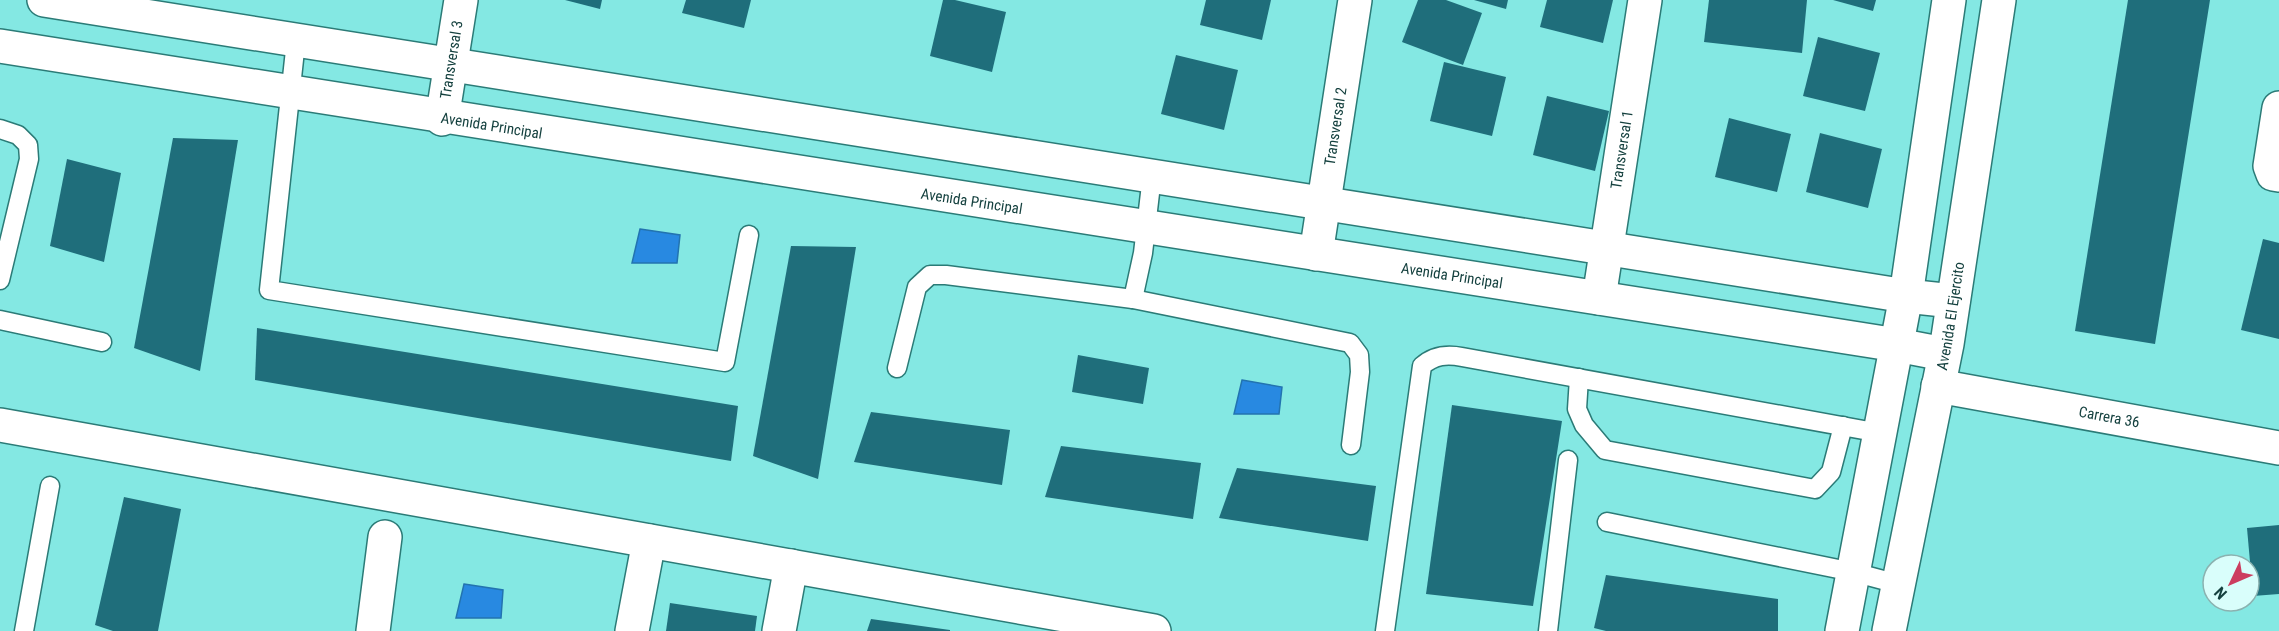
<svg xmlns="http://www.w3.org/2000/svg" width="2279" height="631" font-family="'Roboto Condensed',sans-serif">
	<rect width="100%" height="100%" fill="#84e8e3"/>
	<g fill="#2889e1" stroke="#2273b0" stroke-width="1.5">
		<polygon points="640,229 680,235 677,263 632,263"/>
		<polygon points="1242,380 1282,387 1279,414 1234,414"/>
		<polygon points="464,584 503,590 501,618 456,618"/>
	</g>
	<g fill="#1f6e7b">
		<polygon points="565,0 602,0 600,9"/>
		<polygon points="686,0 751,0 744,28 682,13"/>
		<polygon points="943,0 955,0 1006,12 992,72 930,56"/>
		<polygon points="1206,0 1271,0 1262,40 1200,25"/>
		<polygon points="1418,0 1446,0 1482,13 1463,65 1402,42"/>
		<polygon points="1474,0 1508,0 1506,9"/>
		<polygon points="1547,0 1613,0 1603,43 1540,27"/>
		<polygon points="1709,0 1807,0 1802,53 1704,42"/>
		<polygon points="1833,0 1876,0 1873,11"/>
		<polygon points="2128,0 2210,0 2155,344 2075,331"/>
		<polygon points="1818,37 1880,53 1865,111 1803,96"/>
		<polygon points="1176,55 1238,70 1224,130 1161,114"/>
		<polygon points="1444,62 1506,77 1492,136 1430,121"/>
		<polygon points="1547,96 1609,111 1595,171 1533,155"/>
		<polygon points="1729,118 1791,134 1777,192 1715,177"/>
		<polygon points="1820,133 1882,149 1868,208 1806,192"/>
		<polygon points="173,138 238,140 200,371 134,348"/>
		<polygon points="67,159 121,173 104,262 50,246"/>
		<polygon points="2263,239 2279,243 2279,339 2241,330"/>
		<polygon points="791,246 856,247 818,479 753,456"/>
		<polygon points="257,328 738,406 731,461 255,380"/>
		<polygon points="1078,355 1149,368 1143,404 1072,392"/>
		<polygon points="1452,405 1562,421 1533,606 1426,594"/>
		<polygon points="871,412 1010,430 1002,485 854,462"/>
		<polygon points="1061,446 1201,463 1193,519 1045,497"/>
		<polygon points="1237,468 1376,486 1368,541 1219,518"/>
		<polygon points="124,497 181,509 158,631 113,631 95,625"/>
		<polygon points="2279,525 2279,594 2253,596 2247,528"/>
		<polygon points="1606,575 1778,599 1778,631 1606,631 1594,628"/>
		<polygon points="670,603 757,616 755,631 666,631"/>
		<polygon points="871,619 950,630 950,631 867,631"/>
	</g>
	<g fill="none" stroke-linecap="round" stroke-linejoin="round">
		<defs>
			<g id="lane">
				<polyline points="296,41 269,290 725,362 749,235"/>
				<polyline points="0,129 18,135 28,145 29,159 0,280"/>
				<polyline points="1133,299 1143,253 1152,176"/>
				<polyline points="0,320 102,342"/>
				<polyline points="897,368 917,287 930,275 946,275 1133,299 1350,343 1359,355 1360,372 1351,445"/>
				<polyline points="1579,378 1577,409 1584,425 1605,450 1815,489 1831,472 1843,426"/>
				<polyline points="1607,522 1853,572 1898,584"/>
				<polyline points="24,631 50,486"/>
				<path d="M1385,631L1422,366C1434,355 1447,354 1462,357L1880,433"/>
				<polyline points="1548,631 1568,460"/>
			</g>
			<g id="street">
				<path d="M44,0C664,102 1286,194 1906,296L1953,301"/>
				<path id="s1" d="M0,46C632,151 1265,246 1897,345L1944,354"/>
				<polyline points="2279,108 2270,166 2273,174 2279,175"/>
				<path id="s2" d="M442,119L461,0"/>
				<path id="s3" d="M1316,254L1355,0"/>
				<path id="s4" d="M1599,298L1645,0"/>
				<path id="s5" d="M1938,386L2279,448"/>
				<polyline points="0,425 1154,631"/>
				<polyline points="373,631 385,537"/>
				<polyline points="632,631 649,541"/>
				<polyline points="779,631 791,566"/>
				<polyline points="1842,631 1906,296 1949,0"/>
				<path id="s6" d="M1889,631L1947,344L1999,0"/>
			</g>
		</defs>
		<use href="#lane" stroke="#2b7b77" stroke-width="21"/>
		<use href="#street" stroke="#2b7b77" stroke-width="36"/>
		<use href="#lane" stroke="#fff" stroke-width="18"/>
		<use href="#street" stroke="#fff" stroke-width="33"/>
	</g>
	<g text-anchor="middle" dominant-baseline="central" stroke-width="6" stroke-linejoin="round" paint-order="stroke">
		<g font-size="15" fill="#15413f" stroke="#d9fefb">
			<text stroke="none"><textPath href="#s2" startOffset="60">Transversal 3</textPath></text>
			<text stroke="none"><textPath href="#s1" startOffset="498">Avenida Principal</textPath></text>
			<text stroke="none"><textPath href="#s3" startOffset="129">Transversal 2</textPath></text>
			<text stroke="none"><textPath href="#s4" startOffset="150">Transversal 1</textPath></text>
			<text stroke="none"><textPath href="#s1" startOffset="984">Avenida Principal</textPath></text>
			<text stroke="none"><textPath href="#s1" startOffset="1470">Avenida Principal</textPath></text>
			<text stroke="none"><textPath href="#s6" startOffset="321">Avenida El Ejercito</textPath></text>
			<text stroke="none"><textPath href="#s5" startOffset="174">Carrera 36</textPath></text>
		</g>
	</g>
	<g transform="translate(2231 583) rotate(226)"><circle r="28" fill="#d9fefb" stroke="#8bb2b0" stroke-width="1.5"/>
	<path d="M0-4.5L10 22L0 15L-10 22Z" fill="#cc3d5f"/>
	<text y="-9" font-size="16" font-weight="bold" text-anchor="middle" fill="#15413f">N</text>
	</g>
</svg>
